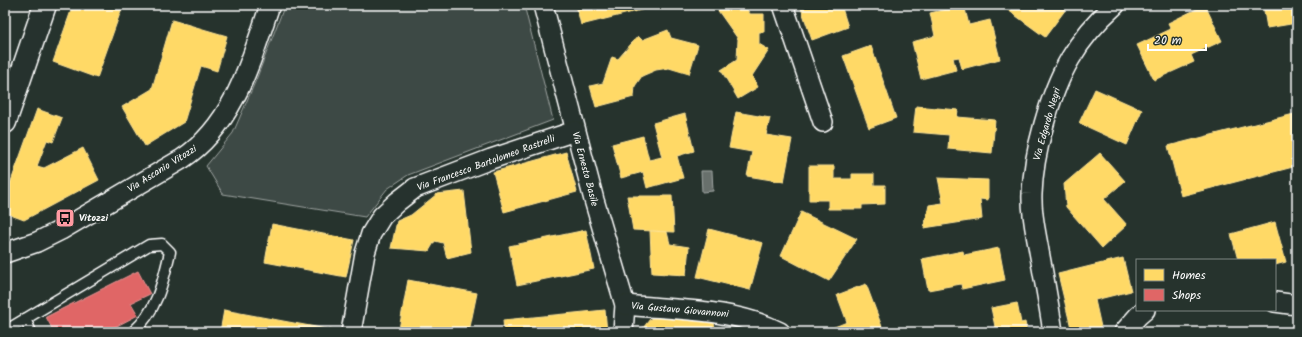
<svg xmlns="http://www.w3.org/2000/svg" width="1302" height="337" font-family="Kalam,sans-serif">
	<rect width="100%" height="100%" fill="#26332d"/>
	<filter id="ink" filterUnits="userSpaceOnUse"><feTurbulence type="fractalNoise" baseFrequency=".025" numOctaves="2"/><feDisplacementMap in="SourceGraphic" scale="8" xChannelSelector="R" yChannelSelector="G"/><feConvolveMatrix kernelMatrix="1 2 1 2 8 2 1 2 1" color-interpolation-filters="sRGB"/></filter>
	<g filter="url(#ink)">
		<polygon fill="#3e4944" stroke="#9ea4a2" points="369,5 524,5 553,120 408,175 387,189 365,217 223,194 206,166 233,133 256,80 284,7 359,6"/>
		<polygon fill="#67706c" stroke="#a4a9a7" points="701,171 712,171 713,191 702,192"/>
		<g fill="#ffd966" stroke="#ffe494">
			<polygon points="73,5 123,5 97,78 53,62"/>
			<polygon points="576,5 661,5 581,25"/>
			<polygon points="714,5 744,5 750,14 764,14 764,32 759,32 759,44 769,50 752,76 758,87 738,99 721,70 737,60 738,39"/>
			<polygon points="800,5 841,5 848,27 812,40"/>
			<polygon points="964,5 969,25 990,20 1000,59 962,69 959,57 953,58 956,70 921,79 912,42 935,36 930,13"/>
			<polygon points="1001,5 1061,5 1066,9 1045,37"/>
			<polygon points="1205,5 1222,41 1191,55 1194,62 1154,80 1137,45 1171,29 1168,23"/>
			<polygon points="1263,5 1297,5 1297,23 1267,28"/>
			<polygon points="172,20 227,36 217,71 201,66 184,122 145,146 122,107 152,89"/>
			<polygon points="668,30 671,38 698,45 689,74 669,68 656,70 642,76 635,86 634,97 596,107 590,86 603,83 612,57 618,59 638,36 642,40"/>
			<polygon points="871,46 896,118 869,128 843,56"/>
			<polygon points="1095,89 1142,110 1127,145 1079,123"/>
			<polygon points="916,106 958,110 957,117 995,120 992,153 948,149 949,135 913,132"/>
			<polygon points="37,109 62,118 53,142 47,140 37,166 44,168 83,148 99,180 24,220 5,213 5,198"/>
			<polygon points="736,112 770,118 766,135 792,139 784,182 747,176 752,152 729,148"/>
			<polygon points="685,114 694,151 677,156 683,178 647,188 643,172 621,178 612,144 643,136 649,160 662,157 653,123"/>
			<polygon points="1294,114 1297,124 1297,166 1181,196 1168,146"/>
			<polygon points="566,152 577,192 504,212 493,172"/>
			<polygon points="1100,153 1125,181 1104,199 1127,225 1102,248 1066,207 1064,184"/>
			<polygon points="809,166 834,166 834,179 852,179 852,174 874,174 874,185 885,185 885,204 862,205 862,209 828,209 828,200 809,200"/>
			<polygon points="938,178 988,180 988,200 980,199 982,219 924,228 929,205 943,203"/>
			<polygon points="464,191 471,252 447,258 443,243 435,241 429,251 391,248 397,221 411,215 437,194"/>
			<polygon points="627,196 672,196 674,232 633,230"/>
			<polygon points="801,212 857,239 829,281 781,256"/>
			<polygon points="1275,222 1286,262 1275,265 1275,260 1238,260 1231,234"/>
			<polygon points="272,224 354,240 346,277 265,262"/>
			<polygon points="709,229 763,243 750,290 697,277"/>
			<polygon points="586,230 594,269 517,285 509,246"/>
			<polygon points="650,231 667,232 670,244 689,247 686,275 652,273"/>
			<polygon points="999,248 1005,280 962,289 961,284 928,290 922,259 963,251 964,255"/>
			<polygon points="1123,258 1131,291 1095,300 1101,327 1080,332 1072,332 1058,274"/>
			<polygon points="408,280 477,293 469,332 413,332 399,329"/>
			<polygon points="866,284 884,332 833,332 832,328 847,322 837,295"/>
			<polygon points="1017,303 1021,323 1025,322 1027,332 989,332 996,331 991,308"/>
			<polygon points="224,310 337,331 220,332"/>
			<polygon points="605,310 607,332 504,332 503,320"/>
			<polygon points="661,316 714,321 715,332 640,332 650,319"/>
		</g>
		<polygon fill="#e06666" stroke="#e99494" points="138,271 150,294 131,303 138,315 113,328 115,332 54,332 46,317"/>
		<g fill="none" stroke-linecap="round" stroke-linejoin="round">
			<defs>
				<g id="service">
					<polyline points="25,319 31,332"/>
					<path d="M5,331L149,245L162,244L170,252C163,282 157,311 133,332"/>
				</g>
				<g id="minor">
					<polyline points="543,5 594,200 625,305 623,332"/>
					<polyline points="783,5 823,122"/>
					<path d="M5,253L37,242L61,230L182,159C234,125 251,60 270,5"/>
					<polyline points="1275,302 1297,305"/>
					<path d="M625,305C676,310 733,308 780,332"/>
					<polyline points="351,332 365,253 371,234 382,216 397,202 415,188 491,159 575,131"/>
					<path d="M1053,332C1049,305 1044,278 1039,251C1036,233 1031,214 1032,194C1033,154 1050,93 1070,59C1082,38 1097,21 1115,5"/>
					<polyline points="1124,332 1138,316 1145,310"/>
				</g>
				<polyline id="secondary" points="5,122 45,5"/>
			</defs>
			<use href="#service" stroke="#fff" stroke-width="13"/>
			<use href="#minor" stroke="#fff" stroke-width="22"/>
			<use href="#secondary" stroke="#fff" stroke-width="25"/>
			<use href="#service" stroke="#26332d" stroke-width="10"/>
			<use href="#minor" stroke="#26332d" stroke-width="19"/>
			<use href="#secondary" stroke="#26332d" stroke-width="22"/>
		</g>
	</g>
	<defs>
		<symbol id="bus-square" viewBox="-11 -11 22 22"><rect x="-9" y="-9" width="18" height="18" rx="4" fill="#ff9aa2" stroke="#26332d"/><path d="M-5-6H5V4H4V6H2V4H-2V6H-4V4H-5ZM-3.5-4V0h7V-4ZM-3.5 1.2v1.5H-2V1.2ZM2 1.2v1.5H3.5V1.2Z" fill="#111"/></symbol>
	</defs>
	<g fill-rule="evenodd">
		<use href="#bus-square" x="54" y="207" width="22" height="22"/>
	</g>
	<g text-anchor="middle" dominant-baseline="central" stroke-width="4" stroke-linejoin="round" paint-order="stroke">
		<g font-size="10" fill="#fff" stroke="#26332d">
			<text transform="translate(1047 124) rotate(-74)">Via Edgardo Negri</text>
			<text transform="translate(486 163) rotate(-20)">Via Francesco Bartolomeo Rastrelli</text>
			<text transform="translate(162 169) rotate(-32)">Via Ascanio Vitozzi</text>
			<text transform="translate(585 169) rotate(75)">Via Ernesto Basile</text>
			<text transform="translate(680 310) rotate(5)">Via Gustavo Giovannoni</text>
		</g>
		<g font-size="10" font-weight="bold" fill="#fff" stroke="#26332d" text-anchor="start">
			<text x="79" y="218">Vitozzi</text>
		</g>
	</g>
	<rect width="1302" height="337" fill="none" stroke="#26332d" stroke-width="20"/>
	<rect x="10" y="10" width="1282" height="317" fill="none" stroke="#fff" stroke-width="1.5" filter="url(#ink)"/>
	<rect x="1136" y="259" width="140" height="52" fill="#26332d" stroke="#7d8581"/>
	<rect x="1144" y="269" width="20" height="12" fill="#ffd966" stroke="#7d8581"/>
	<text x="1172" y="279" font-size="12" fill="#ffffff">Homes</text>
	<rect x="1144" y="289" width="20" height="12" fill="#e06666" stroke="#7d8581"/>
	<text x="1172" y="299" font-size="12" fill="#ffffff">Shops</text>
	<path d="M1148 44v6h58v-6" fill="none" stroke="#ffffff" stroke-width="2"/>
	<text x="1154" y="44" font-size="12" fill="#ffffff" stroke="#26332d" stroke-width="3" paint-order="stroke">20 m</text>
</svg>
